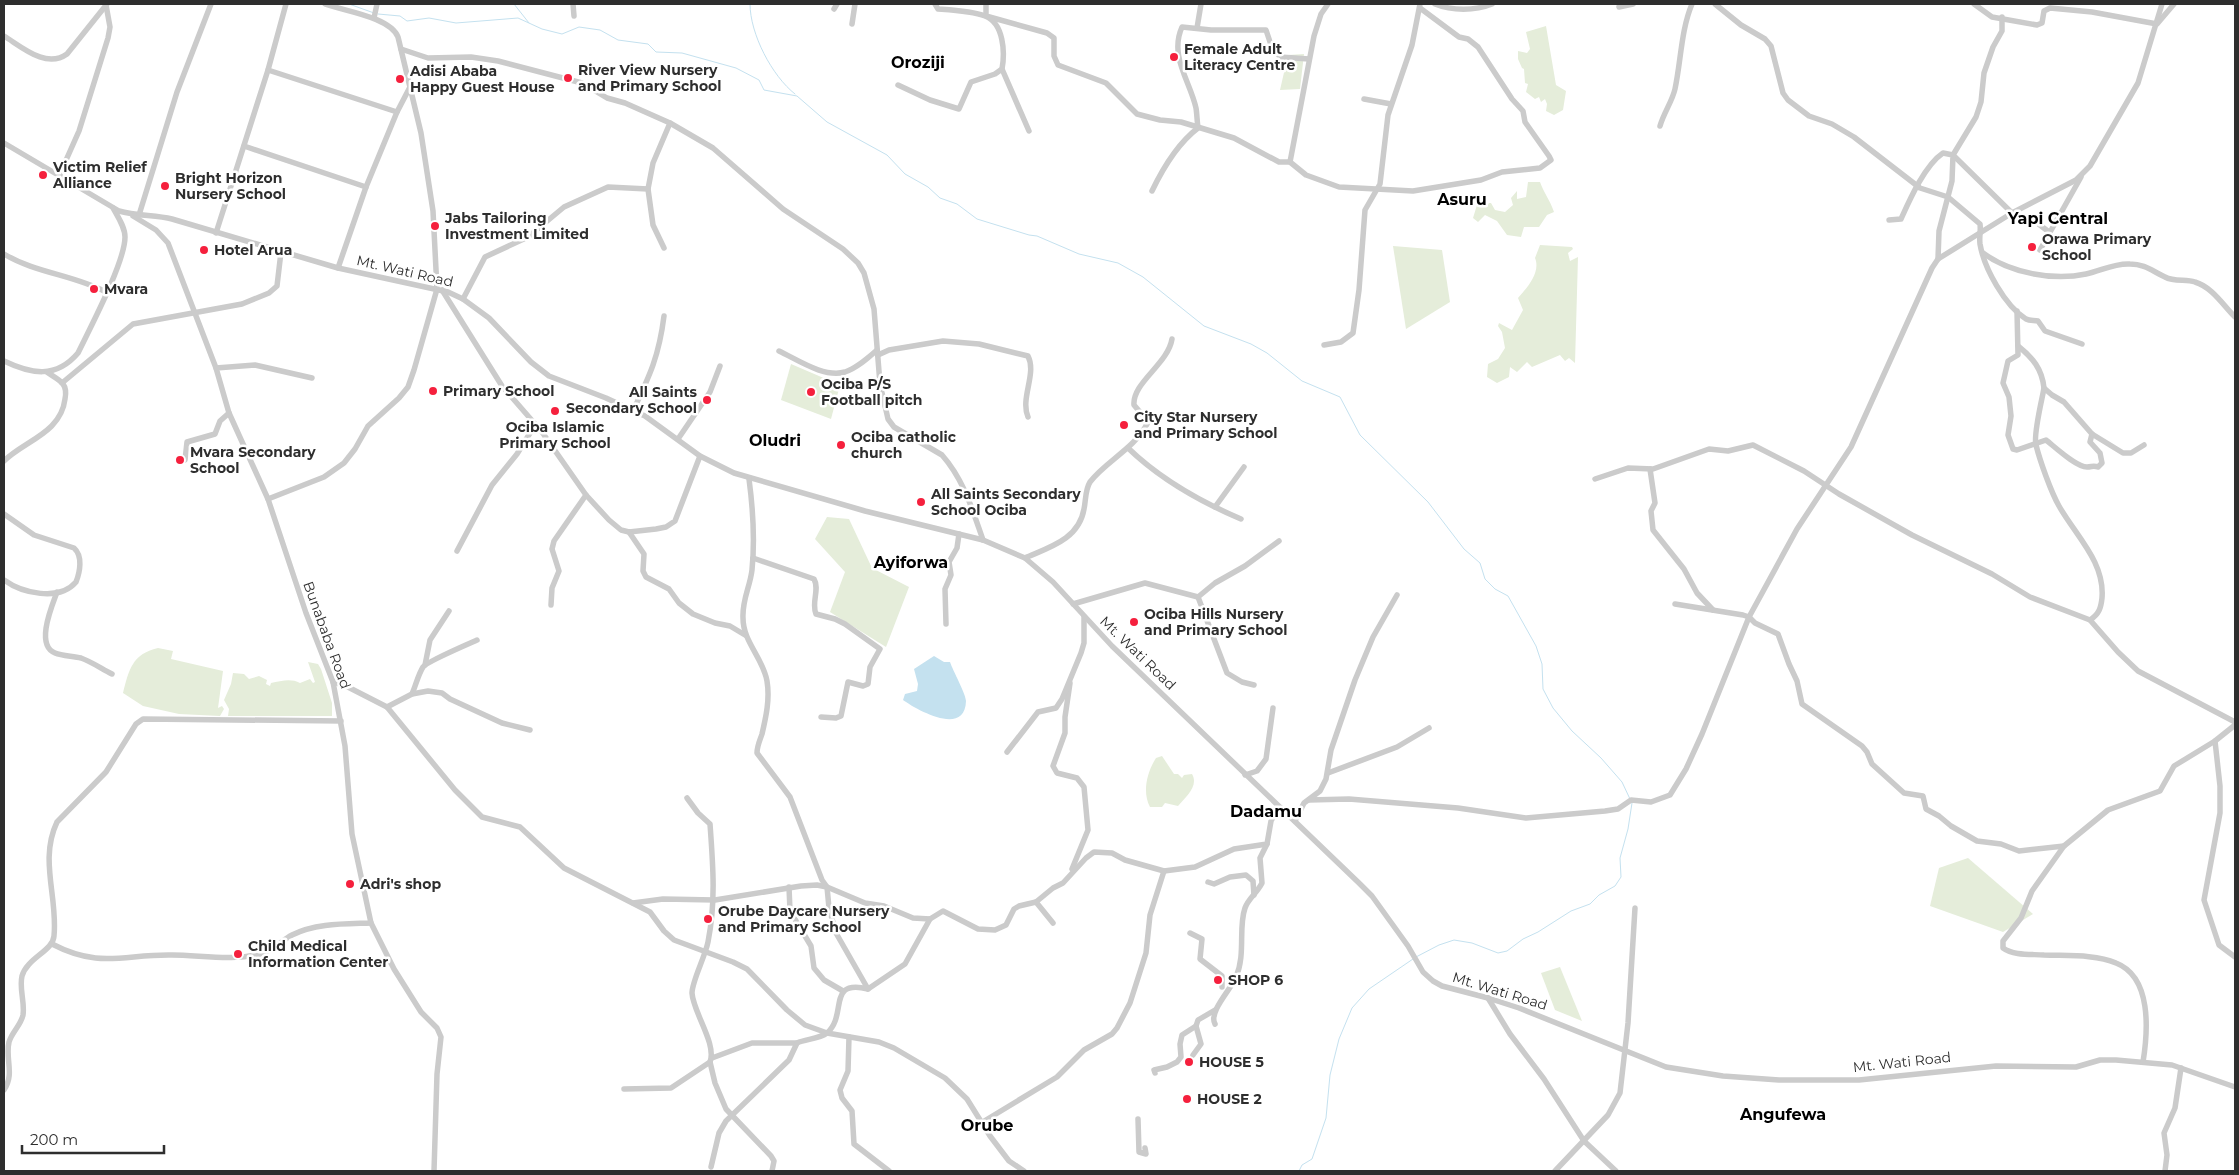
<svg xmlns="http://www.w3.org/2000/svg" width="2239" height="1175" font-family="Montserrat,sans-serif">
	<rect width="100%" height="100%" fill="#fff"/>
	<g fill="#e5edda">
		<polygon points="1546,26 1556,85 1566,91 1563,110 1554,115 1546,111 1547,104 1545,99 1541,102 1539,97 1535,99 1526,92 1528,84 1525,83 1524,69 1522,68 1518,59 1518,51 1527,53 1530,49 1526,32"/>
		<polygon points="1304,54 1300,89 1280,90 1288,55"/>
		<path d="M1528,182H1540C1544,193 1550,200 1554,212L1547,215L1539,227H1524L1521,237L1507,235L1497,221L1485,215L1478,222L1473,218L1477,205L1487,206L1489,203H1491L1495,210L1505,212L1513,205L1511,198L1517,191V199L1526,197Z"/>
		<path d="M1540,245L1572,247L1573,249L1568,253L1570,261L1578,257L1575,363L1569,358L1565,361L1560,355L1532,367L1527,362L1517,372L1510,367L1509,377L1497,383L1487,377L1488,364L1498,359L1505,348L1502,332L1498,326L1499,323L1512,330L1523,310L1518,298C1527,288 1541,272 1535,258Z"/>
		<polygon points="1393,246 1442,250 1450,302 1406,329"/>
		<polygon points="791,364 840,385 831,419 781,400"/>
		<polygon points="827,517 849,519 872,568 909,587 886,647 830,612 845,572 815,539"/>
		<path d="M158,648L173,651L171,659L223,671L218,708L222,706L224,709L220,716L179,714L143,706L123,693C129,670 132,654 158,648Z"/>
		<path d="M308,662L318,664L321,669L332,703V716H228L229,709L224,700L231,684L233,673L244,674L249,679L259,676L267,680L266,684L270,686L271,683C281,681 291,678 300,683L310,679L313,683L315,682Z"/>
		<path d="M1162,756L1174,774H1178L1182,778L1184,775L1192,774C1199,786 1186,797 1178,806L1165,803L1162,807H1150C1142,792 1147,772 1156,758Z"/>
		<polygon points="1968,858 2033,914 2003,932 1930,906 1939,868"/>
		<polygon points="1560,967 1582,1021 1555,1010 1541,973"/>
	</g>
	<path fill="#c4e1ef" d="M934,656L944,662H950C953,671 966,694 966,701C965,737 917,710 903,700L905,694L917,691L918,684L914,669Z"/>
	<g fill="none" stroke-linecap="round" stroke-linejoin="round">
		<g stroke="#c4e1ef" stroke-width="1">
			<polyline points="349,4 374,13"/>
			<polyline points="514,4 529,23"/>
			<path d="M750,4C750,34 772,76 795,94"/>
			<polyline points="378,14 400,16 407,21 429,18 456,23 518,18 542,29 562,34 579,27 600,30 618,40 648,44 656,52 682,53 736,68 759,80 764,90 797,96 827,122 887,155 905,174 928,187 940,198 957,204 977,219 1029,235 1037,236 1079,254 1118,263 1143,277 1204,326 1251,344 1267,353 1302,381 1340,397 1360,435 1428,502 1464,549 1480,563 1485,579 1495,589 1508,596 1536,646 1542,664 1543,689 1553,708 1572,731 1601,758 1622,782 1630,799"/>
			<polyline points="1416,957 1439,945 1454,940 1472,943 1498,953 1507,951 1523,939 1538,932 1571,911 1590,904 1599,895 1615,886 1621,877 1620,858 1628,829 1632,803"/>
			<polyline points="1299,1171 1302,1165 1312,1159 1326,1118 1330,1075 1339,1039 1352,1008 1369,989 1413,959"/>
		</g>
		<g stroke="#cbcbcb" stroke-width="5.5">
			<polyline points="573,4 574,16"/>
			<polyline points="986,4 986,16 1047,33 1054,38 1054,56 1058,65 1106,83 1137,114 1160,120 1181,122 1234,138 1279,162 1290,162 1306,175 1339,187 1413,191 1481,180 1502,172 1540,168 1551,160 1549,156 1525,122 1523,111 1512,99 1478,47 1468,39 1459,37 1420,8"/>
			<path d="M1435,4C1452,11 1475,11 1492,4"/>
			<path d="M1715,4L1741,25L1765,39L1771,46L1783,93L1788,100L1809,116L1832,124L1854,137L1920,188L1948,197L1980,224C1981,231 1979,237 1980,244C1984,268 2005,306 2026,319C2030,321 2034,320 2038,321L2045,331L2082,344"/>
			<polyline points="1974,4 1992,17 2037,25 2042,23 2044,11 2050,8 2092,12 2157,24 2174,4"/>
			<polyline points="1619,7 1633,4"/>
			<polyline points="834,9 837,4"/>
			<polyline points="2002,17 2002,31 1993,47 1984,73 1981,102 1976,117 1953,155 2012,213 2029,224 2036,222 2049,232"/>
			<polyline points="374,18 377,4"/>
			<polyline points="852,24 855,4"/>
			<polyline points="1197,28 1201,4"/>
			<path d="M4,36C22,47 46,69 67,54L107,4"/>
			<path d="M401,49L428,58L471,57L498,61L582,83L607,98L625,103L670,123L713,148L783,209L843,249L858,263L864,273L874,309L880,384L888,419L894,427L942,455C964,480 972,509 983,540"/>
			<polyline points="1002,69 1029,131"/>
			<polyline points="268,70 397,112"/>
			<path d="M898,85L930,100L959,109L971,82L995,74L1002,69C1005,53 1004,23 985,16C972,11 952,10 938,9L935,4"/>
			<polyline points="1364,99 1391,104"/>
			<path d="M1660,126C1664,112 1672,102 1675,89C1681,61 1681,30 1692,4"/>
			<path d="M4,143L119,211C136,216 155,215 172,219L338,268L448,292L463,299L489,318L531,362L549,376L606,398L645,416L700,456L734,473L865,511L983,540L1025,558L1053,582L1112,646L1359,883L1372,896L1408,946L1423,972L1433,981L1442,986L1488,998L1519,1008L1666,1067L1723,1076L1779,1080H1859L1996,1066L2076,1067L2100,1060H2116L2172,1065L2235,1087"/>
			<polyline points="244,146 366,187"/>
			<polyline points="1290,162 1314,36 1321,14 1328,4"/>
			<polyline points="59,176 79,131 108,38 110,27 106,5"/>
			<polyline points="648,189 653,225 664,248"/>
			<path d="M1152,191C1163,168 1177,144 1198,128C1197,121 1197,114 1196,108C1190,81 1169,56 1182,27L1211,30H1266L1271,45L1280,57L1309,59"/>
			<polyline points="139,215 177,92 211,4"/>
			<polyline points="133,216 156,230 168,243 216,368 229,413 268,499 306,613 333,682 345,746 352,834 371,923 394,969 421,1012 437,1028 441,1037 437,1074 434,1171"/>
			<path d="M1889,220L1901,219C1910,199 1925,165 1943,153L1953,155L1952,181L1939,231L1938,259"/>
			<polyline points="216,233 268,70 286,4"/>
			<polyline points="2040,250 2081,177"/>
			<path d="M1983,253C2010,273 2053,281 2086,274C2101,271 2114,263 2130,264C2145,264 2152,271 2165,277C2174,282 2186,279 2195,282C2212,287 2223,305 2235,317"/>
			<path d="M4,254C35,273 74,275 106,292"/>
			<polyline points="338,268 366,187 397,112 410,87"/>
			<polyline points="442,290 502,386 542,432 586,495 609,520 621,530 629,532 656,529 666,527 675,521 700,456"/>
			<polyline points="463,299 485,257 528,237 564,207 608,187 648,189 653,163 670,123"/>
			<path d="M2017,311L2018,355L2008,361L2003,383L2009,397L2011,416L2008,435L2013,449L2017,450L2046,440C2055,447 2076,467 2087,467C2092,467 2093,465 2098,467L2102,463L2100,453L2090,442L2092,434"/>
			<polyline points="1324,345 1341,342 1353,333 1359,290 1365,210 1380,184 1388,115 1412,45 1420,4"/>
			<path d="M2018,346C2033,358 2042,369 2044,388C2042,400 2033,435 2036,445C2040,461 2051,492 2059,506C2076,536 2105,562 2102,598C2101,608 2099,614 2090,620"/>
			<path d="M779,351C798,360 824,378 845,372C857,368 868,358 877,350"/>
			<path d="M878,355L889,350L943,341L979,344L1028,356C1037,374 1020,398 1028,417"/>
			<path d="M4,361C31,374 56,379 78,353C90,328 125,262 125,237C125,227 118,217 113,208"/>
			<polyline points="216,368 255,365 312,378"/>
			<polyline points="62,383 133,324 242,304 269,293 277,286 281,252"/>
			<polyline points="2044,388 2052,395 2064,402 2092,434 2123,453 2131,453 2144,445"/>
			<path d="M633,411C650,375 659,356 664,316"/>
			<polyline points="678,439 710,392 720,366"/>
			<path d="M1128,448C1159,478 1201,502 1241,519"/>
			<polyline points="185,460 187,442 215,434 220,421 229,413"/>
			<path d="M4,461C24,441 61,433 65,399C66,394 66,388 63,384C59,379 52,376 47,372"/>
			<polyline points="1650,469 1655,503 1651,511 1653,530 1684,569 1697,593 1713,610"/>
			<path d="M749,479C753,509 755,540 752,570C750,587 742,600 743,618C743,642 763,658 767,681C770,699 766,717 762,734C760,740 757,746 757,753L790,797L822,880L827,887L829,908L836,933L868,989"/>
			<polyline points="1595,479 1628,468 1653,469 1709,449 1728,451 1753,445 1804,471 1839,494 1912,535 1992,574 2030,597 2090,620 2118,652 2138,671 2235,722"/>
			<path d="M268,499L324,477L344,463L355,449L368,426L399,398L408,387L414,370L437,289L433,211L421,133L398,37C390,17 344,11 325,4"/>
			<polyline points="1215,507 1244,467"/>
			<path d="M4,514L34,535L74,548C83,556 80,572 76,582C59,602 22,593 4,580"/>
			<polyline points="629,532 644,554 643,571 646,577 669,589 679,603 693,614 715,623 730,626 745,635"/>
			<polyline points="457,551 492,485 517,454 535,425"/>
			<path d="M753,558L814,579C820,589 811,603 816,614L835,619L845,624L880,649L870,667L868,684L863,686L848,682L841,716L836,718L821,717"/>
			<path d="M1025,558C1050,547 1079,539 1084,509C1086,500 1085,490 1090,482C1106,461 1134,449 1147,424L1145,418L1134,405C1132,383 1168,364 1172,339"/>
			<path d="M57,592C52,606 35,645 55,653C62,656 73,656 81,658C92,662 102,669 112,674"/>
			<polyline points="1198,597 1227,673 1242,682 1254,685"/>
			<polyline points="1073,604 1145,583 1198,597 1215,583 1245,566 1279,541"/>
			<polyline points="1675,604 1743,615 1749,617 1755,623 1778,634 1789,664 1797,681 1802,704 1862,746 1867,752 1872,764 1904,793 1923,796 1926,809 1939,816 1951,826 1977,841 2001,844 2019,851 2064,846"/>
			<polyline points="551,605 552,588 559,571 552,549 554,541 586,495"/>
			<polyline points="946,624 945,589 951,575 949,562 957,548 959,534"/>
			<polyline points="425,665 430,640 449,611"/>
			<polyline points="333,682 344,685 387,707 455,790 482,817 520,827 564,868 650,912 664,931 674,940 733,962 747,969 787,1010 805,1025 827,1033 879,1042 894,1048 945,1078 967,1099 990,1136 1009,1161 1024,1171"/>
			<polyline points="1070,683 1065,717 1065,733 1053,766 1057,773 1077,778 1084,787 1088,830 1072,869"/>
			<path d="M412,694C416,685 418,675 423,667C426,662 468,644 477,640"/>
			<polyline points="387,707 412,694 428,691 442,693 450,699 502,723 530,730"/>
			<polyline points="2215,741 2220,786 2220,813 2204,900 2219,945 2235,957"/>
			<polyline points="1007,752 1038,712 1056,708 1062,699 1081,653 1084,643 1084,617"/>
			<polyline points="1328,773 1397,747 1429,728"/>
			<polyline points="1245,775 1257,771 1266,759 1273,708"/>
			<path d="M687,798L698,813L710,824C713,865 716,902 708,942C705,957 692,981 692,993C693,1012 717,1044 710,1062L715,1083L726,1109L771,1156L774,1161L772,1171"/>
			<polyline points="1309,800 1349,799 1458,808 1526,818 1605,811 1618,809 1631,800 1651,802 1670,795 1686,769 1702,734 1749,617 1797,529 1851,447 1932,268 1938,259 2012,213 2076,180 2090,166 2138,83 2162,4"/>
			<polyline points="1295,821 1304,803 1320,791 1326,779 1331,750 1355,680 1373,637 1397,595"/>
			<polyline points="1208,882 1214,884 1230,877 1246,875 1253,881 1254,895"/>
			<polyline points="789,887 790,911 811,946 814,968 824,980 843,991"/>
			<polyline points="1036,902 1053,923"/>
			<polyline points="633,903 663,899 715,900 801,886 817,885 827,887 865,903 884,906 913,918 930,919 943,911 978,929 995,930 1006,925 1014,909 1019,906 1036,902 1053,888 1063,883 1086,858 1094,852 1112,853 1125,860 1164,871 1195,867 1234,849 1267,844 1271,821 1279,807"/>
			<polyline points="1190,933 1202,939 1200,959 1222,976 1222,987"/>
			<path d="M52,944C100,969 124,954 172,955C201,955 234,962 263,953C274,950 282,940 292,935C316,923 345,924 371,923"/>
			<polyline points="1488,998 1510,1034 1544,1079 1584,1141 1616,1171"/>
			<path d="M1215,1024C1208,1012 1232,988 1236,977C1246,954 1238,928 1245,908C1248,899 1257,893 1262,883L1260,858L1267,844"/>
			<polyline points="849,1037 848,1071 840,1090 842,1098 852,1111 854,1144 889,1171"/>
			<polyline points="1193,1055 1201,1044 1196,1026 1198,1020 1215,1010"/>
			<polyline points="712,1058 752,1043 797,1043"/>
			<path d="M2143,1062C2148,1031 2152,977 2116,963C2095,954 2067,956 2044,955C2031,954 2014,956 2003,948V941L2021,918L2032,891L2064,846L2108,810L2160,791L2174,766L2215,741L2235,725"/>
			<polyline points="1155,1073 1154,1070 1167,1067 1177,1062 1181,1057 1180,1044 1182,1035 1196,1026"/>
			<polyline points="624,1089 671,1088 710,1062"/>
			<path d="M4,1090C15,1074 5,1059 9,1042C12,1032 21,1025 23,1015C25,1002 19,989 22,976C27,958 53,951 54,936C58,897 39,860 57,822L106,772L136,724L143,719L341,721"/>
			<polyline points="1138,1119 1139,1152 1146,1154 1145,1148"/>
			<polyline points="981,1123 1057,1077 1084,1050 1112,1034 1117,1028 1130,1003 1146,953 1150,915 1164,871"/>
			<path d="M711,1167L719,1133L726,1121L789,1060L797,1043C806,1039 819,1039 827,1033C848,1015 826,979 868,989L905,964L930,919"/>
			<polyline points="1555,1171 1608,1115 1620,1093 1628,1023 1635,908"/>
			<polyline points="2165,1171 2167,1155 2164,1133 2175,1108 2181,1068"/>
		</g>
	</g>
	<g fill="#f5203d" stroke="#fff" stroke-width="2">
		<circle cx="1174" cy="57" r="5"/>
		<circle cx="568" cy="78" r="5"/>
		<circle cx="400" cy="79" r="5"/>
		<circle cx="43" cy="175" r="5"/>
		<circle cx="165" cy="186" r="5"/>
		<circle cx="435" cy="226" r="5"/>
		<circle cx="2032" cy="247" r="5"/>
		<circle cx="204" cy="250" r="5"/>
		<circle cx="94" cy="289" r="5"/>
		<circle cx="433" cy="391" r="5"/>
		<circle cx="811" cy="392" r="5"/>
		<circle cx="707" cy="400" r="5"/>
		<circle cx="555" cy="411" r="5"/>
		<circle cx="1124" cy="425" r="5"/>
		<circle cx="841" cy="445" r="5"/>
		<circle cx="180" cy="460" r="5"/>
		<circle cx="921" cy="502" r="5"/>
		<circle cx="1134" cy="622" r="5"/>
		<circle cx="350" cy="884" r="5"/>
		<circle cx="708" cy="919" r="5"/>
		<circle cx="238" cy="954" r="5"/>
		<circle cx="1218" cy="980" r="5"/>
		<circle cx="1189" cy="1062" r="5"/>
		<circle cx="1187" cy="1099" r="5"/>
	</g>
	<g text-anchor="middle" dominant-baseline="central" stroke-width="5" stroke-linejoin="round" paint-order="stroke">
		<g font-size="14" font-weight="bold" fill="#2e2e2e" stroke="#fff" text-anchor="start">
			<text x="1184" y="49">Female Adult<tspan x="1184" dy="16">Literacy Centre</tspan></text>
			<text x="578" y="70">River View Nursery<tspan x="578" dy="16">and Primary School</tspan></text>
			<text x="410" y="71">Adisi Ababa<tspan x="410" dy="16">Happy Guest House</tspan></text>
			<text x="53" y="167">Victim Relief<tspan x="53" dy="16">Alliance</tspan></text>
			<text x="175" y="178">Bright Horizon<tspan x="175" dy="16">Nursery School</tspan></text>
			<text x="445" y="218">Jabs Tailoring<tspan x="445" dy="16">Investment Limited</tspan></text>
			<text x="2042" y="239">Orawa Primary<tspan x="2042" dy="16">School</tspan></text>
			<text x="214" y="250">Hotel Arua</text>
			<text x="104" y="289">Mvara</text>
			<text x="821" y="384">Ociba P/S<tspan x="821" dy="16">Football pitch</tspan></text>
			<text x="443" y="391">Primary School</text>
			<text x="697" y="392" text-anchor="end">All Saints<tspan x="697" dy="16">Secondary School</tspan></text>
			<text x="1134" y="417">City Star Nursery<tspan x="1134" dy="16">and Primary School</tspan></text>
			<text x="555" y="427" text-anchor="middle">Ociba Islamic<tspan x="555" dy="16">Primary School</tspan></text>
			<text x="851" y="437">Ociba catholic<tspan x="851" dy="16">church</tspan></text>
			<text x="190" y="452">Mvara Secondary<tspan x="190" dy="16">School</tspan></text>
			<text x="931" y="494">All Saints Secondary<tspan x="931" dy="16">School Ociba</tspan></text>
			<text x="1144" y="614">Ociba Hills Nursery<tspan x="1144" dy="16">and Primary School</tspan></text>
			<text x="360" y="884">Adri's shop</text>
			<text x="718" y="911">Orube Daycare Nursery<tspan x="718" dy="16">and Primary School</tspan></text>
			<text x="248" y="946">Child Medical<tspan x="248" dy="16">Information Center</tspan></text>
			<text x="1228" y="980">SHOP 6</text>
			<text x="1199" y="1062">HOUSE 5</text>
			<text x="1197" y="1099">HOUSE 2</text>
		</g>
		<g font-size="14" fill="#2e2e2e" stroke="#fff">
			<text transform="translate(405 271) rotate(13)">Mt. Wati Road</text>
			<text transform="translate(327 635) rotate(70)">Bunababa Road</text>
			<text transform="translate(1138 653) rotate(44)">Mt. Wati Road</text>
			<text transform="translate(1500 991) rotate(17)">Mt. Wati Road</text>
			<text transform="translate(1902 1062) rotate(-6)">Mt. Wati Road</text>
		</g>
		<g font-size="16" font-weight="bold" fill="#000" stroke="#fff">
			<text x="918" y="62">Oroziji</text>
			<text x="1462" y="199">Asuru</text>
			<text x="2058" y="218">Yapi Central</text>
			<text x="775" y="440">Oludri</text>
			<text x="911" y="562">Ayiforwa</text>
			<text x="1266" y="811">Dadamu</text>
			<text x="1783" y="1114">Angufewa</text>
			<text x="987" y="1125">Orube</text>
		</g>
	</g>
	<rect width="2239" height="1175" fill="none" stroke="#2e2e2e" stroke-width="10"/>
	<path d="M22 1145v8h142v-8" fill="none" stroke="#2e2e2e" stroke-width="2.5"/>
	<text x="30" y="1145" font-size="15" fill="#2e2e2e" stroke="#ffffff" stroke-width="4" paint-order="stroke">200 m</text>
</svg>
